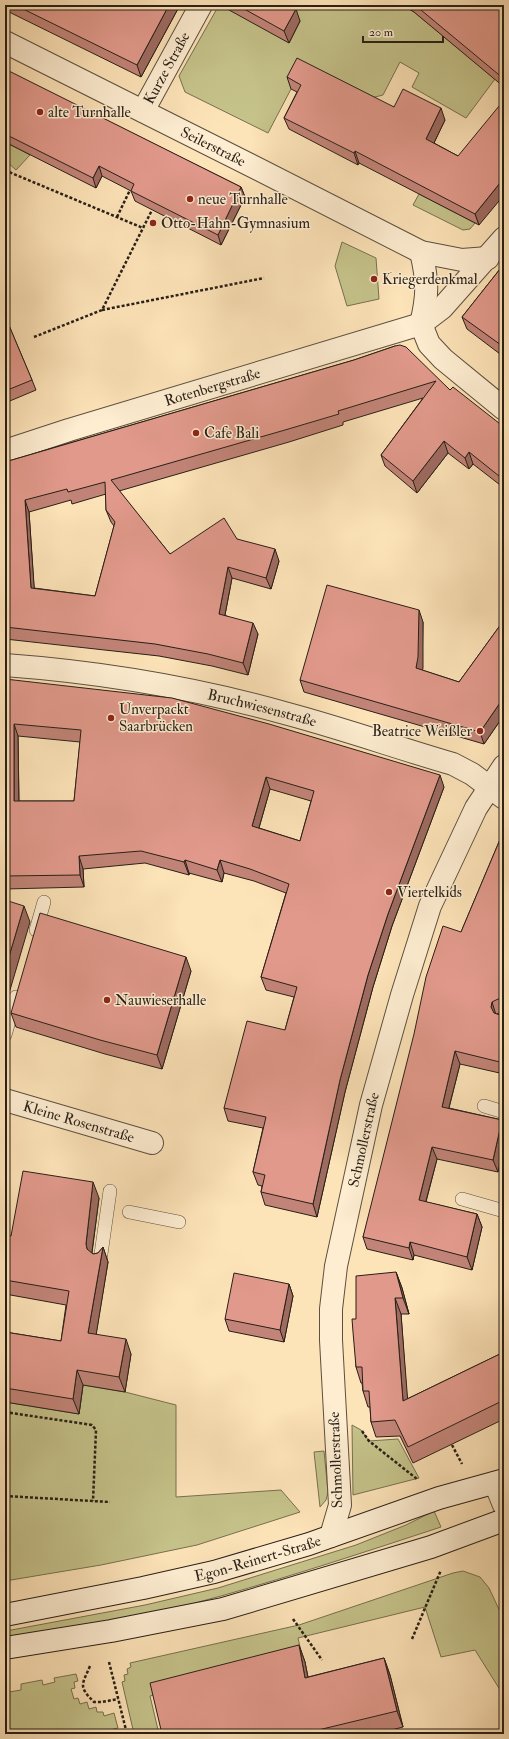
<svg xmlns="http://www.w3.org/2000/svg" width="509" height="1739" font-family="'IM FELL Double Pica',serif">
	<rect width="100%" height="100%" fill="#fde3b8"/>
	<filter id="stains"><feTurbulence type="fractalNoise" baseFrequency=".005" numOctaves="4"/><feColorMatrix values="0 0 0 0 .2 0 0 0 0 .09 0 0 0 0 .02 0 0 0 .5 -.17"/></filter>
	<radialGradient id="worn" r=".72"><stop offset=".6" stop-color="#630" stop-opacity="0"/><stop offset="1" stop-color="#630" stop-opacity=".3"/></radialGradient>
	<g fill="#c5c28a" stroke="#767050">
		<polygon points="219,5 287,13 291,5 402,5 414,12 495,79 466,118 412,87 419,73 400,62 383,95 367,99 301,70 268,133 185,92 179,76"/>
		<polygon points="5,142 30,155 16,170 5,160"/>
		<polygon points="419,194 421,195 475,223 470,229 463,230 413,205"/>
		<polygon points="342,242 376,258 379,299 347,306 335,266"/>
		<polygon points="83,1385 125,1392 176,1405 176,1497 281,1490 300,1512 197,1545 101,1565 5,1581 5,1402 79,1414"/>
		<polygon points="352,1425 361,1430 369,1441 398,1439 419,1478 353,1495"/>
		<polygon points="324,1451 328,1492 326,1500 320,1507 314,1452"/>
		<path d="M434,1511L441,1527C368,1551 295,1575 221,1596C151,1616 78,1626 7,1639L6,1631L145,1605L218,1588L356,1545L406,1525Z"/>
		<polygon points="463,1571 480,1577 489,1588 504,1620 504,1693 502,1693 475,1650 441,1657 425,1607 298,1638 302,1656 150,1696 159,1734 134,1734 122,1682 125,1681 124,1675 128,1674 127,1669 131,1667 130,1663 299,1625 453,1573"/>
		<polygon points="76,1674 78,1681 74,1682 75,1688 71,1689 74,1699 78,1698 80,1704 87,1702 89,1709 96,1707 97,1712 103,1712 104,1716 114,1713 118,1728 94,1734 5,1734 5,1698 10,1697 9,1692 21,1690 21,1684 42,1680 43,1685 55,1682 54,1678"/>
	</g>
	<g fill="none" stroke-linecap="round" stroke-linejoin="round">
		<defs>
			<g id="service">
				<polyline points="36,930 44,902"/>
				<polyline points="5,1035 16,997"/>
				<polyline points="484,1106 504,1112"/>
				<polyline points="462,1199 504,1211"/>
				<polyline points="129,1212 179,1222"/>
				<polyline points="100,1261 110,1191"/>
			</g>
			<g id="minor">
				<path id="s1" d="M5,42L260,170L421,252L462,260L488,258"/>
				<path id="s2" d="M143,111L201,5"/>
				<path d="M421,252C428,281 428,295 421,324"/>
				<polyline points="421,324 429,344 443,359 504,409"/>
				<path id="s3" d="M5,451L69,430L421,324L442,308L504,238"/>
				<path id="s4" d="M5,665C100,672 196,688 288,714C344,729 398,748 453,764L472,774L504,798"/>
				<path id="s5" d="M5,1100L152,1143"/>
				<polyline points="495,1483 504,1505"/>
				<path id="s6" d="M331,1536L340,1505L331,1340V1309L336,1266L371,1105L402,995L430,906L476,808L504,766"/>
			</g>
			<g id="secondary">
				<path id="s7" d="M5,1615L143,1588L214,1572L309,1544L439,1498L504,1480"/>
				<polyline points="5,1648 111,1631 223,1609 431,1547 504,1520"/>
			</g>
		</defs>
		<use href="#service" stroke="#5d503f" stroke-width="14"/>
		<use href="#minor" stroke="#5d503f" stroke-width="24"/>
		<use href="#secondary" stroke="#281f17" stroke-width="24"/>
		<g stroke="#281f17" stroke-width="2.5" stroke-dasharray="3 2" stroke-linecap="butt">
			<polyline points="5,174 9,172 143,228"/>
			<polyline points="117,217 130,190"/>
			<polyline points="102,310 264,278"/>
			<polyline points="34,337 102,310 152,210"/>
			<polyline points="5,1412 92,1425 96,1430 93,1501"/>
			<polyline points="362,1431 369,1441 417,1479"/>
			<polyline points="452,1445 462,1464"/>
			<polyline points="5,1496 110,1502"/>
			<polyline points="293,1619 322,1660"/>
			<polyline points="412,1639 441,1570"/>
			<polyline points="109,1662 127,1734"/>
			<path d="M90,1666C82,1685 78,1686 94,1702H102L118,1699"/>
		</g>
		<use href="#service" stroke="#feedd1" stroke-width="13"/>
		<use href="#minor" stroke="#feedd1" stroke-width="22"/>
		<use href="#secondary" stroke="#feedd1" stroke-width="22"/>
	</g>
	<g fill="#c28478" stroke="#281f17" fill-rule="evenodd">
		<polygon points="5,5 180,5 141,77 5,10"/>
		<polygon points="220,5 291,5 290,6 300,21 289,43"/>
		<polygon points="402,5 504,5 504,87 414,12"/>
		<polygon points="5,70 241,187 245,197 221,245 135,201 131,191 102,176 96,188 5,142"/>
		<polygon points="287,77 394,107 445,120 434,143 458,156 479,225 359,163 358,165 289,129 284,118 297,92 291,89"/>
		<polygon points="504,264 504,357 467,329 462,317"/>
		<polygon points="5,316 32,380 36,390 5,403"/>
		<path d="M395,346L450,390L504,427V488L473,464L469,469L448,453L417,493L385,466L381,455L423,398L343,422V425L289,442L119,491L170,554L237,539L279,561L271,589L232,578L225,615L258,634L248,675L212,666L159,656L5,639V462L354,360ZM106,494V510L111,522L114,526L95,596L34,588L29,512L71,500L72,504Z"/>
		<polygon points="504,620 504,715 484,744 304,692 300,680 423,622 422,670 459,682"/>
		<path d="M5,679L444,787L392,926L373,987L345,1092L317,1217L265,1205L261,1192L262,1186L258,1185L253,1172L263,1128L228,1121L224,1108L285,1030L294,997L266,990L261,977L286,893L254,881L224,873L222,882L189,873V875L145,863L83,869L84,887L5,889ZM18,736L80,742L74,801H19ZM270,789L311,801L300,841L259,828Z"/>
		<polygon points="504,830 504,1011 503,1011 497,1014 500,1015 504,1012 504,1074 460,1064 449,1108 502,1120 504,1126 504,1143 498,1172 437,1159 426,1202 477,1214 482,1227 472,1270 414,1255 413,1260 367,1249 363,1237 461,932"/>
		<polygon points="191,971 162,1069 105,1054 16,1027 11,1013"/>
		<polygon points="99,1198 92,1253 93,1254 98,1253 103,1247 108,1262 96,1334 131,1354 125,1392 83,1385 79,1414 5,1402 5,1332 61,1341 66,1305 5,1294 5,1235 11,1236"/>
		<polygon points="396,1272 402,1288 409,1314 401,1314 407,1399 504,1352 504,1419 413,1463 400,1436 376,1437 371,1422 370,1407 368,1407 363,1391 362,1383 361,1383 356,1367 356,1319"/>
		<polygon points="289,1284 293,1296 284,1342 229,1331 225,1319"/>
		<polygon points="299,1645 305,1662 308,1677 384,1658 390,1675 403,1727 376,1734 162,1734"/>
	</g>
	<g fill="#9e6b61" stroke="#281f17">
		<polygon points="169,5 180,5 141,77 137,65"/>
		<polygon points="296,9 300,21 289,43 284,31"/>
		<polygon points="441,108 445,120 430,151 426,139"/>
		<polygon points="355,151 359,163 358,165 354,153"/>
		<polygon points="99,166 102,176 96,188 93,178"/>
		<polygon points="504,178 504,195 479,225 475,214"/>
		<polygon points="241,187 245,197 221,245 218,235"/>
		<polygon points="504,341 504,354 501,345"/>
		<polygon points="444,441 448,453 417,493 413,481"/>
		<polygon points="469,452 473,464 469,469 465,458"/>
		<polygon points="25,500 29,512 35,599 31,588"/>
		<polygon points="275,549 279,561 271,589 266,578"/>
		<polygon points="228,567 232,578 223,625 219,614"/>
		<polygon points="419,610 423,622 423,668 420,680 416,668"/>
		<polygon points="253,623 258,634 248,675 243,663"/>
		<polygon points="504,697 504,715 484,744 480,732"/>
		<polygon points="14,724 18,736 19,814 14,801"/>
		<polygon points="440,775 444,787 392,926 373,987 345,1092 317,1217 313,1204 340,1080 368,975 388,914"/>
		<polygon points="266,777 270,789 256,838 252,826"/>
		<polygon points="79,856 83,869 84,887 80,875"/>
		<polygon points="185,860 189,873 189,875 184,862"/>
		<polygon points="220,860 224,873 222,882 217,870"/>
		<polygon points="24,906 30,922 5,1007 5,970"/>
		<polygon points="186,957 191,971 162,1069 157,1055"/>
		<polygon points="492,1002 496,1015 495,1019 491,1007"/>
		<polygon points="455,1051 460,1064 446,1119 442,1107"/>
		<polygon points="502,1120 504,1126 504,1143 498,1172 493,1160"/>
		<polygon points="432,1147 437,1159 423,1212 419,1200"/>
		<polygon points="93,1182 99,1198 91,1259 87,1249 86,1244"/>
		<polygon points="477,1214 482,1227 472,1270 467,1257"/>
		<polygon points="410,1242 414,1255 413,1260 409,1248"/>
		<polygon points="103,1247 108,1262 94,1348 88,1333"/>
		<polygon points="396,1272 402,1288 409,1314 403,1298"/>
		<polygon points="289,1284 293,1296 284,1342 280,1330"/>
		<polygon points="395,1298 401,1314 409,1417 403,1401"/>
		<polygon points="126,1339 131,1354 125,1392 119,1377"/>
		<polygon points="77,1370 83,1385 79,1414 73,1399"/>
		<polygon points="299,1645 305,1662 311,1694 305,1678"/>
		<polygon points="384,1658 390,1675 403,1727 397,1711"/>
	</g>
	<g fill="#e1998b" stroke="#281f17" fill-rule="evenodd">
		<polygon points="15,5 169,5 137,65"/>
		<polygon points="237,5 289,5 296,9 284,31"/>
		<polygon points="415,5 504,5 504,79"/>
		<polygon points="297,58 394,107 403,89 441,108 426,139 458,156 504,100 504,178 475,214 355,151 354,153 284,118 301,85 287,77"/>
		<polygon points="5,69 241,187 218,235 131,191 134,184 99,166 93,178 5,134"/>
		<polygon points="504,264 504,341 501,345 462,317"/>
		<polygon points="5,316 32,380 5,391"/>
		<path d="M400,345L406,347L450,390L453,387L504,427V480L469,452L465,458L444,441L413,481L381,455L436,381L338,411L339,414L285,430L111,480L170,554L224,518L237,539L275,549L266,578L228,567L219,614L253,623L243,663L208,654L155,644L5,627V462L354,360L395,346ZM105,482L106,510L115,522L95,596L31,588L25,500L67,489L68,492Z"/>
		<polygon points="327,585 419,610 418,657 416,668 459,682 504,620 504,697 480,732 300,680"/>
		<path d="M5,679L172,698L269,724L440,775L388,914L368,975L340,1080L313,1204L261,1192L265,1175L253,1172L266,1117L224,1108L247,1021L285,1030L297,987L261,977L289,884L250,869L220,860L217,870L185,860L184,862L141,851L79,856L80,875L5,876ZM14,724L81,730L74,801H14ZM266,777L314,791L300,841L252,826Z"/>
		<polygon points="504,830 504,1000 498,999 492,1002 491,1007 494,1013 500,1015 504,1012 504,1063 455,1051 442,1107 502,1120 493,1160 432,1147 419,1200 477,1214 467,1257 410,1242 409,1248 363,1237 414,1034 426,977 443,926 461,932"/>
		<polygon points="5,900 24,906 5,970"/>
		<polygon points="40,913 186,957 157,1055 100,1040 11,1013"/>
		<polygon points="23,1171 93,1182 86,1244 87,1249 93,1254 98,1253 103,1247 88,1333 126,1339 119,1377 77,1370 73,1399 5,1388 5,1332 61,1341 69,1291 5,1280 5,1235 11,1236"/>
		<polygon points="396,1272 403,1298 395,1298 403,1401 504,1352 504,1400 408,1447 395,1420 371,1422 369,1391 363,1391 362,1367 356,1367 353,1332 352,1319 356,1319 356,1276"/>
		<polygon points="234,1273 289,1284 280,1330 225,1319"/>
		<polygon points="299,1645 305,1678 384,1658 397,1711 314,1731 315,1734 162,1734 150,1683"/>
	</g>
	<g fill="#8f2418" stroke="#feedd1" stroke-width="1.5">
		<circle cx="40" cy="112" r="4"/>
		<circle cx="190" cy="199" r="4"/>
		<circle cx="153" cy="223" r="4"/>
		<circle cx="374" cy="279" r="4"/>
		<circle cx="196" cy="433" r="4"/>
		<circle cx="111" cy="718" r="4"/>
		<circle cx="480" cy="731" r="4"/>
		<circle cx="389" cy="892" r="4"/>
		<circle cx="107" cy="1000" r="4"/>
	</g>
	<g text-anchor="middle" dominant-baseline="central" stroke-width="3" stroke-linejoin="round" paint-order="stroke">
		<g font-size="15" fill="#281f17" stroke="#feedd1">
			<text stroke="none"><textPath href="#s2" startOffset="49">Kurze Straße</textPath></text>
			<text stroke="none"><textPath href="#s1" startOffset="233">Seilerstraße</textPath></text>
			<text stroke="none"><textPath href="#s3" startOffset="217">Rotenbergstraße</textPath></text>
			<text stroke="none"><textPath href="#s4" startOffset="261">Bruchwiesenstraße</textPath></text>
			<text stroke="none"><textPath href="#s5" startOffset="77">Kleine Rosenstraße</textPath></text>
			<text stroke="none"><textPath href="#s6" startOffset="401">Schmollerstraße</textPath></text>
			<text transform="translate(336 1460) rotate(-92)">Schmollerstraße</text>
			<text stroke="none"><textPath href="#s7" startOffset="259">Egon-Reinert-Straße</textPath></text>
		</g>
		<g font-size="15" fill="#281f17" stroke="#feedd1" text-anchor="start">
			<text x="48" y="112">alte Turnhalle</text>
			<text x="198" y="199">neue Turnhalle</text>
			<text x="161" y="223">Otto-Hahn-Gymnasium</text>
			<text x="382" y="279">Kriegerdenkmal</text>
			<text x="204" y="433">Cafe Bali</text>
			<text x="119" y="709">Unverpackt<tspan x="119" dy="17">Saarbrücken</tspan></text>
			<text x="472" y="731" text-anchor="end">Beatrice Weißler</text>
			<text x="397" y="892">Viertelkids</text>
			<text x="115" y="1000">Nauwieserhalle</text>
		</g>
	</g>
	<rect width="509" height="1739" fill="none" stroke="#fde3b8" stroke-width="20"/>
	<rect x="6" y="6" width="497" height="1727" fill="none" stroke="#281f17" stroke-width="2"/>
	<rect x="10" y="10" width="489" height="1719" fill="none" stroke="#281f17"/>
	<path d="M363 36v6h80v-6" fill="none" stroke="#281f17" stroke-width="2"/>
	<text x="369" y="36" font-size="12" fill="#281f17" stroke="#feedd1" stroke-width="3" paint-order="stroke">20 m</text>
	<rect width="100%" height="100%" filter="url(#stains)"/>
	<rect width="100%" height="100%" fill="url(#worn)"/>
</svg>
